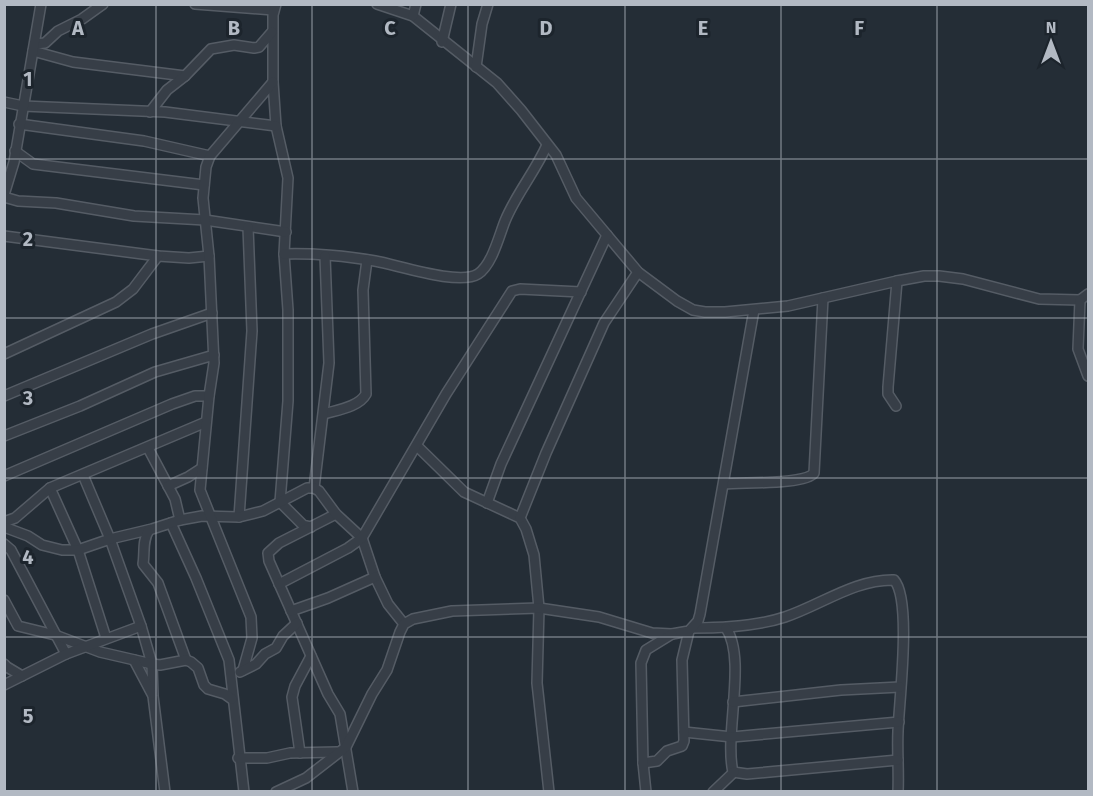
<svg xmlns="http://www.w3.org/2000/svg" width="1093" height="796" font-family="'Fira Sans',sans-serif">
	<rect width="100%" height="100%" fill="#242d36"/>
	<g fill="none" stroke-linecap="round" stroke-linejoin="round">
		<defs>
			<g id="minor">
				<polyline points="195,4 273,10"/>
				<polyline points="276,4 273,15 273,82 276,126 288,178 284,254 288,310 288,401 280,502 303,525 311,527"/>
				<polyline points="377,4 413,16 497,83 521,110 556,155 576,198 638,272 677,301 693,310 705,312 725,312 788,306 897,281 924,276 939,276 963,279 1039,299 1080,300 1088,294"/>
				<polyline points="413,16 416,4"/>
				<polyline points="442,42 451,4"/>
				<polyline points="35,44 45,43 58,31 82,19 103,4"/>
				<polyline points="33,51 73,62 185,76"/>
				<polyline points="476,67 482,24 488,4"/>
				<polyline points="4,102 23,106 165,112 276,126"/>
				<polyline points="150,112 167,90 185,76 211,49 234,45 254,48 259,47 272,32"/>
				<polyline points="19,124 144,141 210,156"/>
				<polyline points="15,151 33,164 204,185"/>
				<polyline points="4,195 14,162 41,4"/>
				<polyline points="4,197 18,201 56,203 134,216 205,220 286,232"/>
				<polyline points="4,236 158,256 189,258 209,256"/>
				<path d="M284,254C311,253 348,256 375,261C398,265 459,286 478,274C492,265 499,236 505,221C516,194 535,172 547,145"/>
				<polyline points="1080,300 1078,349 1088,376"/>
				<polyline points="4,354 116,302 133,289 158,256"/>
				<polyline points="4,396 152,334 212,313"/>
				<polyline points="896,406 888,394 888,387 897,281"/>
				<path d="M324,414C337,410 359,407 366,394L363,290L367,260"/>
				<polyline points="4,436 80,406 155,372 214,355"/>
				<polyline points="417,446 464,492 520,518 526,529 534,555 539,608 537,683 549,792"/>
				<polyline points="148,448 175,499 180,520"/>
				<polyline points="83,475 110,539 141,626 152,664 153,696 165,792"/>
				<polyline points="4,476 172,404 195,396 209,396"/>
				<path d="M724,484C743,482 805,485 814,473L823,298"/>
				<polyline points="168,486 188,477 202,468"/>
				<polyline points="50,488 78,550 106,638"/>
				<polyline points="314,488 329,363 325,256"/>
				<polyline points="487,503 501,464 607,235"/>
				<polyline points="336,514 279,543 268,553 269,561 328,694 340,714 353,792"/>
				<polyline points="239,517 252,331 248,227"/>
				<polyline points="520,518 546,453 604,323 638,272"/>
				<polyline points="4,522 15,518 50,488 206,422"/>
				<polyline points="171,523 196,578 229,660 244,792"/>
				<polyline points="4,527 28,536 42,545 62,550 78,550 110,539 152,529 180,520 202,516 239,517 263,511 307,488 314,488 319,491 336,514 362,538 375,577 388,604 404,624"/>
				<path d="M149,530C142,541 145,552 143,564L158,583L186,660"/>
				<polyline points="4,544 11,550 66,654"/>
				<polyline points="279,584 348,548 362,538 446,394 512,291 520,289 581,292"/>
				<polyline points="4,600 18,626 55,635 100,652 152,664 160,665 186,660 191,662 198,668 204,685 208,689 225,694 232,699"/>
				<polyline points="291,611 328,598 375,577"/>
				<path d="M693,628C721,628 758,626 785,617C821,605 855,579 894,580C912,599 899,702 898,731C897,751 899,771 898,792"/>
				<path d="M726,628C747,659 724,734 733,772L747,774L898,760"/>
				<polyline points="134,660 152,694"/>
				<polyline points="4,664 7,667 22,676"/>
				<polyline points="243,670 252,638 251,617 200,490 209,396 214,363 209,256 203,198 206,167 210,156 273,82"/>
				<polyline points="240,672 256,664 265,654 276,648 283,636 297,623"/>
				<polyline points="4,685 66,654 141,626"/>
				<polyline points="733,702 841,690 900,687"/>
				<polyline points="684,732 732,737 899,722"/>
				<polyline points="300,753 292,697 295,686 311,656"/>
				<polyline points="238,758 267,758 290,753 337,752"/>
				<polyline points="643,763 657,761 667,751 682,746 684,741 682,660 689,631"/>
				<polyline points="276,792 306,778 346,747 372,694 387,670 400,632 404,624 413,619 452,611 539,608 599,617 652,633 672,634 689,631 698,621 700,614 754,310"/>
				<polyline points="646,792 643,763 641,663 646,650 672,634"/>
				<polyline points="713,792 734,772"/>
			</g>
		</defs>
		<use href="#minor" stroke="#555c65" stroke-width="12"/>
		<use href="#minor" stroke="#373e47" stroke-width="9"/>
	</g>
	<path fill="none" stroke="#b2b9c3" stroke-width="1.5" stroke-opacity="0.55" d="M156,4V792M312,4V792M468,4V792M625,4V792M781,4V792M937,4V792M4,159H1088M4,318H1088M4,478H1088M4,637H1088"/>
	<g font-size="20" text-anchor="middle" font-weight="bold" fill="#b2b9c3" stroke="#1c242c" stroke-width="6" stroke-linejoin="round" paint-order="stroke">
		<text x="78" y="35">A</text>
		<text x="234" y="35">B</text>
		<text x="390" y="35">C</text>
		<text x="546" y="35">D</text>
		<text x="703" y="35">E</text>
		<text x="859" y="35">F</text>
		<text x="28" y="86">1</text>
		<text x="28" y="246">2</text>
		<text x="28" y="405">3</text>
		<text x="28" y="564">4</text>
		<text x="28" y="723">5</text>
	</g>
	<rect width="1093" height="796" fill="none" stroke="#b2b9c3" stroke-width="12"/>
	<g transform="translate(1051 42)" stroke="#1c242c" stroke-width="4.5" paint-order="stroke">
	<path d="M0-4.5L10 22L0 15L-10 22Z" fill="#b2b9c3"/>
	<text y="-9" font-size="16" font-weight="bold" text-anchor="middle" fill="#b2b9c3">N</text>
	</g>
</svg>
